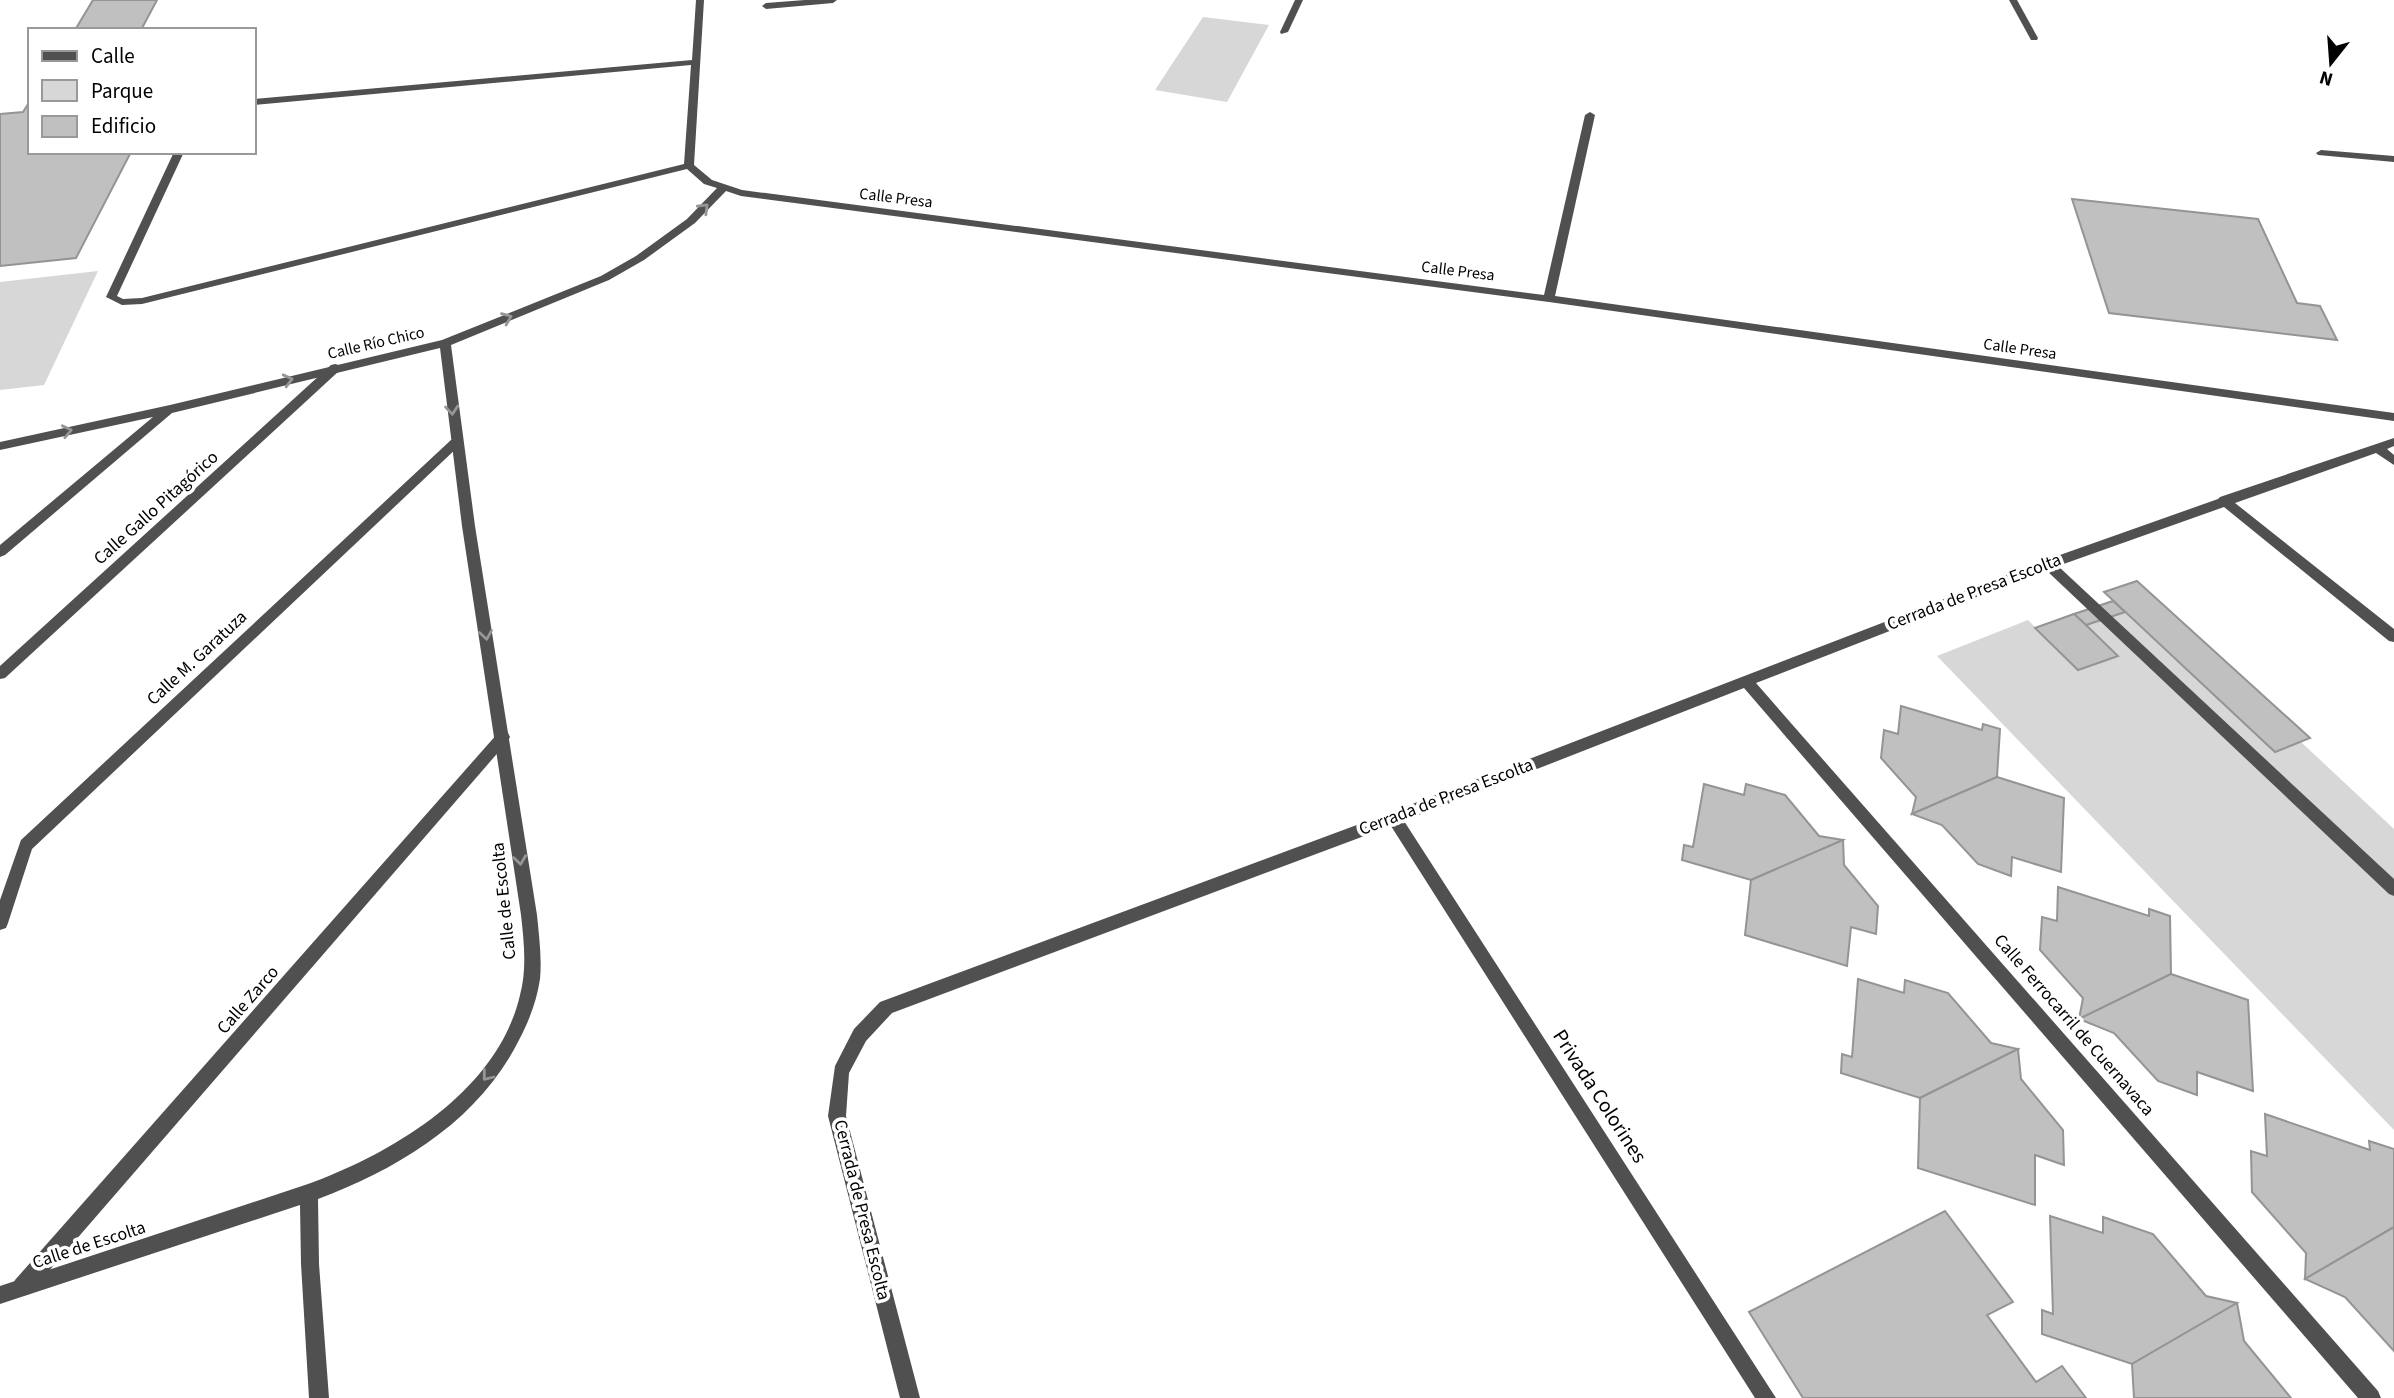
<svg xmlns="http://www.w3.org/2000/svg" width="2394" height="1398" font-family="'Source Sans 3',sans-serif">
	<rect width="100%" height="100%" fill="#fff"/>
	<g fill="#d7d7d7">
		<polygon points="1203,17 1269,25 1227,102 1155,90"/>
		<polygon points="98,271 44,385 0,390 0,282"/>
		<polygon points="2125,612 2275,752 2301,742 2394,829 2394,1130 1937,656 2028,620 2078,670 2118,656 2086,625"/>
	</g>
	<g fill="#c0c0c0" stroke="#949494" stroke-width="2">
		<polygon points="93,0 157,0 141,30 75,30"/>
		<polygon points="30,101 30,152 131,152 76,258 0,266 0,114 23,112"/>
		<polygon points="2072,199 2258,219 2297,303 2320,306 2337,340 2109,313"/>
		<polygon points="2137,581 2310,738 2275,752 2104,592"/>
		<polygon points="2113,601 2125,612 2086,625 2074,614"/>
		<polygon points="2074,614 2086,625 2118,656 2078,670 2035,628"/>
		<polygon points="1901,706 1982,730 1983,724 2000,729 1997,777 1912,814 1916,797 1881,758 1884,730 1898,734"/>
		<polygon points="1997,777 2064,798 2061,872 2012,857 2011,876 1978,864 1942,825 1912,814"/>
		<polygon points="1704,784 1744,795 1746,784 1785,795 1819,836 1843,840 1751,880 1682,860 1684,845 1693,847"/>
		<polygon points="1843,840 1844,865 1878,906 1876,934 1851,927 1847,966 1745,935 1751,880"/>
		<polygon points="2058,887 2149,916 2149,909 2170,916 2171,974 2079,1019 2083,998 2040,950 2042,917 2057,921"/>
		<polygon points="2171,974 2248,1000 2253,1091 2197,1072 2197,1095 2158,1081 2114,1033 2079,1019"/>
		<polygon points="1858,979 1904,993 1905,980 1948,993 1991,1043 2018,1049 1920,1098 1841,1073 1842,1054 1852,1057"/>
		<polygon points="2018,1049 2021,1079 2063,1130 2064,1165 2035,1155 2035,1205 1918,1168 1920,1098"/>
		<polygon points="2265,1114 2370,1150 2369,1141 2394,1149 2394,1227 2305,1279 2306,1253 2252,1192 2251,1151 2267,1156"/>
		<polygon points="1945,1211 2013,1302 1987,1315 2036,1382 2062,1366 2086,1398 1803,1398 1749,1312"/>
		<polygon points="2050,1216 2103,1233 2103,1217 2153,1234 2206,1296 2237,1303 2132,1364 2042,1334 2042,1310 2053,1314"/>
		<polygon points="2394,1227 2394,1351 2345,1297 2305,1279"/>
		<polygon points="2237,1303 2244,1341 2291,1398 2134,1398 2132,1364"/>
	</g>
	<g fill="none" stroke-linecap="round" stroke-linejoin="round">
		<polygon fill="#505050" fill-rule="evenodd" points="1792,728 1797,730 2378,1391 2381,1398 2358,1398 1787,738 1785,734 1787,730"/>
		<g fill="#505050" fill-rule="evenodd">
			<polygon points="335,364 339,365 339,371 5,678 0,679 0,666 331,365"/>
			<polygon points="455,439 459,440 461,443 459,446 32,849 8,923 6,928 0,930 0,900 21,840 451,440"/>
			<polygon points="503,731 508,733 510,737 508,741 29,1294 22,1296 15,1294 13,1287 15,1280 498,733"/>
		</g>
		<g fill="#505050" fill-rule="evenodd">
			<path d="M696,0H704L694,165L712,180L742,190L1544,295L1585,115L1590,112L1595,115L1555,296L2394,413V421L1549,302L741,196L726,191L695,223L644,260L609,280L451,345L475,526L537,915C539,936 542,958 540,979C537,1000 529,1021 519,1040C479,1120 400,1168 318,1199L319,1264L329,1398H309L301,1264L300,1205L0,1304V1286L308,1184C393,1153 498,1091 520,995C527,969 524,942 521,915L462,526L440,348L172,413L5,555L0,557V545L153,417L0,450V442L170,405L442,340L601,276L636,256L687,219L717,188L704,184L687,169L142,304L122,305L106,297L174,152H184L117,296L123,299L142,298L684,164L691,65L254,105V99L692,60Z"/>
			<polygon points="805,0 837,0 833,3 766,9 762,6 766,3"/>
			<polygon points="1295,0 1303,0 1288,32 1281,34 1280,32"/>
			<polygon points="2009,0 2017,0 2038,38 2037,40 2031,40"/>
			<polygon points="2321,150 2394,156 2394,162 2318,155 2316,153"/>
			<polygon points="2394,438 2394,446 2387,449 2394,455 2394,465 2376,453 2235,503 2394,629 2394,642 2389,641 2224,507 2058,566 2394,879 2394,896 2389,894 2046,570 1756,683 1797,730 1799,734 1797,738 1787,738 1744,688 1404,821 1776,1398 1755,1398 1391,826 892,1013 866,1041 849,1073 846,1116 920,1398 900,1398 828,1116 835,1066 854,1029 880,1002 1389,813 2043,561 2218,499 2220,497"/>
		</g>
	</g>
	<defs><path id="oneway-chevron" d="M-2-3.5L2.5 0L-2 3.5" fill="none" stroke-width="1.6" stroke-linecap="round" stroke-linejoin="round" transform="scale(1.75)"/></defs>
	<g stroke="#969696">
		<use href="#oneway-chevron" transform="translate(704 208) rotate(-45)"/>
		<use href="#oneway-chevron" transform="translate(507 318) rotate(-22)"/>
		<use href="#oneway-chevron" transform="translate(288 380) rotate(-14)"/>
		<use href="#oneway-chevron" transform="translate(452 410) rotate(85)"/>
		<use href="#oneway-chevron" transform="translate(67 431) rotate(-12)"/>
		<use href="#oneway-chevron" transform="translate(486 635) rotate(81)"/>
		<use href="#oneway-chevron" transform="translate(520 860) rotate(82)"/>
		<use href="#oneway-chevron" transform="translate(487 1076) rotate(128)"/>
	</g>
	<g text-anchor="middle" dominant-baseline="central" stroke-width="7" stroke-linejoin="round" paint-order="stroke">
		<g font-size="16" fill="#000" stroke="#fff">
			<text transform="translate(896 198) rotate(7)">Calle Presa</text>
			<text transform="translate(1458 271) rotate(7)">Calle Presa</text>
			<text transform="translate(376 343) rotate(-13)">Calle Río Chico</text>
			<text transform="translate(2020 349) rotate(8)">Calle Presa</text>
		</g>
		<g font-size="18" fill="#000" stroke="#fff">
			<text transform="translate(156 508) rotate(-42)">Calle Gallo Pitagórico</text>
			<text transform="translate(1974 592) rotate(-21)">Cerrada de Presa Escolta</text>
			<text transform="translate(197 658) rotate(-43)">Calle M. Garatuza</text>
			<text transform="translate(1446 797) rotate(-21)">Cerrada de Presa Escolta</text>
			<text transform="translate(504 901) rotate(-96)">Calle de Escolta</text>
			<text transform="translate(248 1000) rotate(-49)">Calle Zarco</text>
			<text transform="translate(2074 1025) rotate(49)">Calle Ferrocarril de Cuernavaca</text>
			<text transform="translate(862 1210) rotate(76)">Cerrada de Presa Escolta</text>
			<text transform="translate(89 1245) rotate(-18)">Calle de Escolta</text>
		</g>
		<g font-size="21" fill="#000" stroke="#fff">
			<text transform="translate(1600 1096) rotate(57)">Privada Colorines</text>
		</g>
	</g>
	<rect x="28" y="28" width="228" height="126" fill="#ffffff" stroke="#999999" stroke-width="2"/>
	<rect x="42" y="51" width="35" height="10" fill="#505050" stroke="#999999" stroke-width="2"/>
	<text x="91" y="63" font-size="21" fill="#000000">Calle</text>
	<rect x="42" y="80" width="35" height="21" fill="#d7d7d7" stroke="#999999" stroke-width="2"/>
	<text x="91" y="98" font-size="21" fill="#000000">Parque</text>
	<rect x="42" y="116" width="35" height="21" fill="#c0c0c0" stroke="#999999" stroke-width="2"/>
	<text x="91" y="133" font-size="21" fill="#000000">Edificio</text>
	<g transform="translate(2331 63) rotate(197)" stroke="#ffffff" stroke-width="5" paint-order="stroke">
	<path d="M0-5L12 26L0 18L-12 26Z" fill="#000000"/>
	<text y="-10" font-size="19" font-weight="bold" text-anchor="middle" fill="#000000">N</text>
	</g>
</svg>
